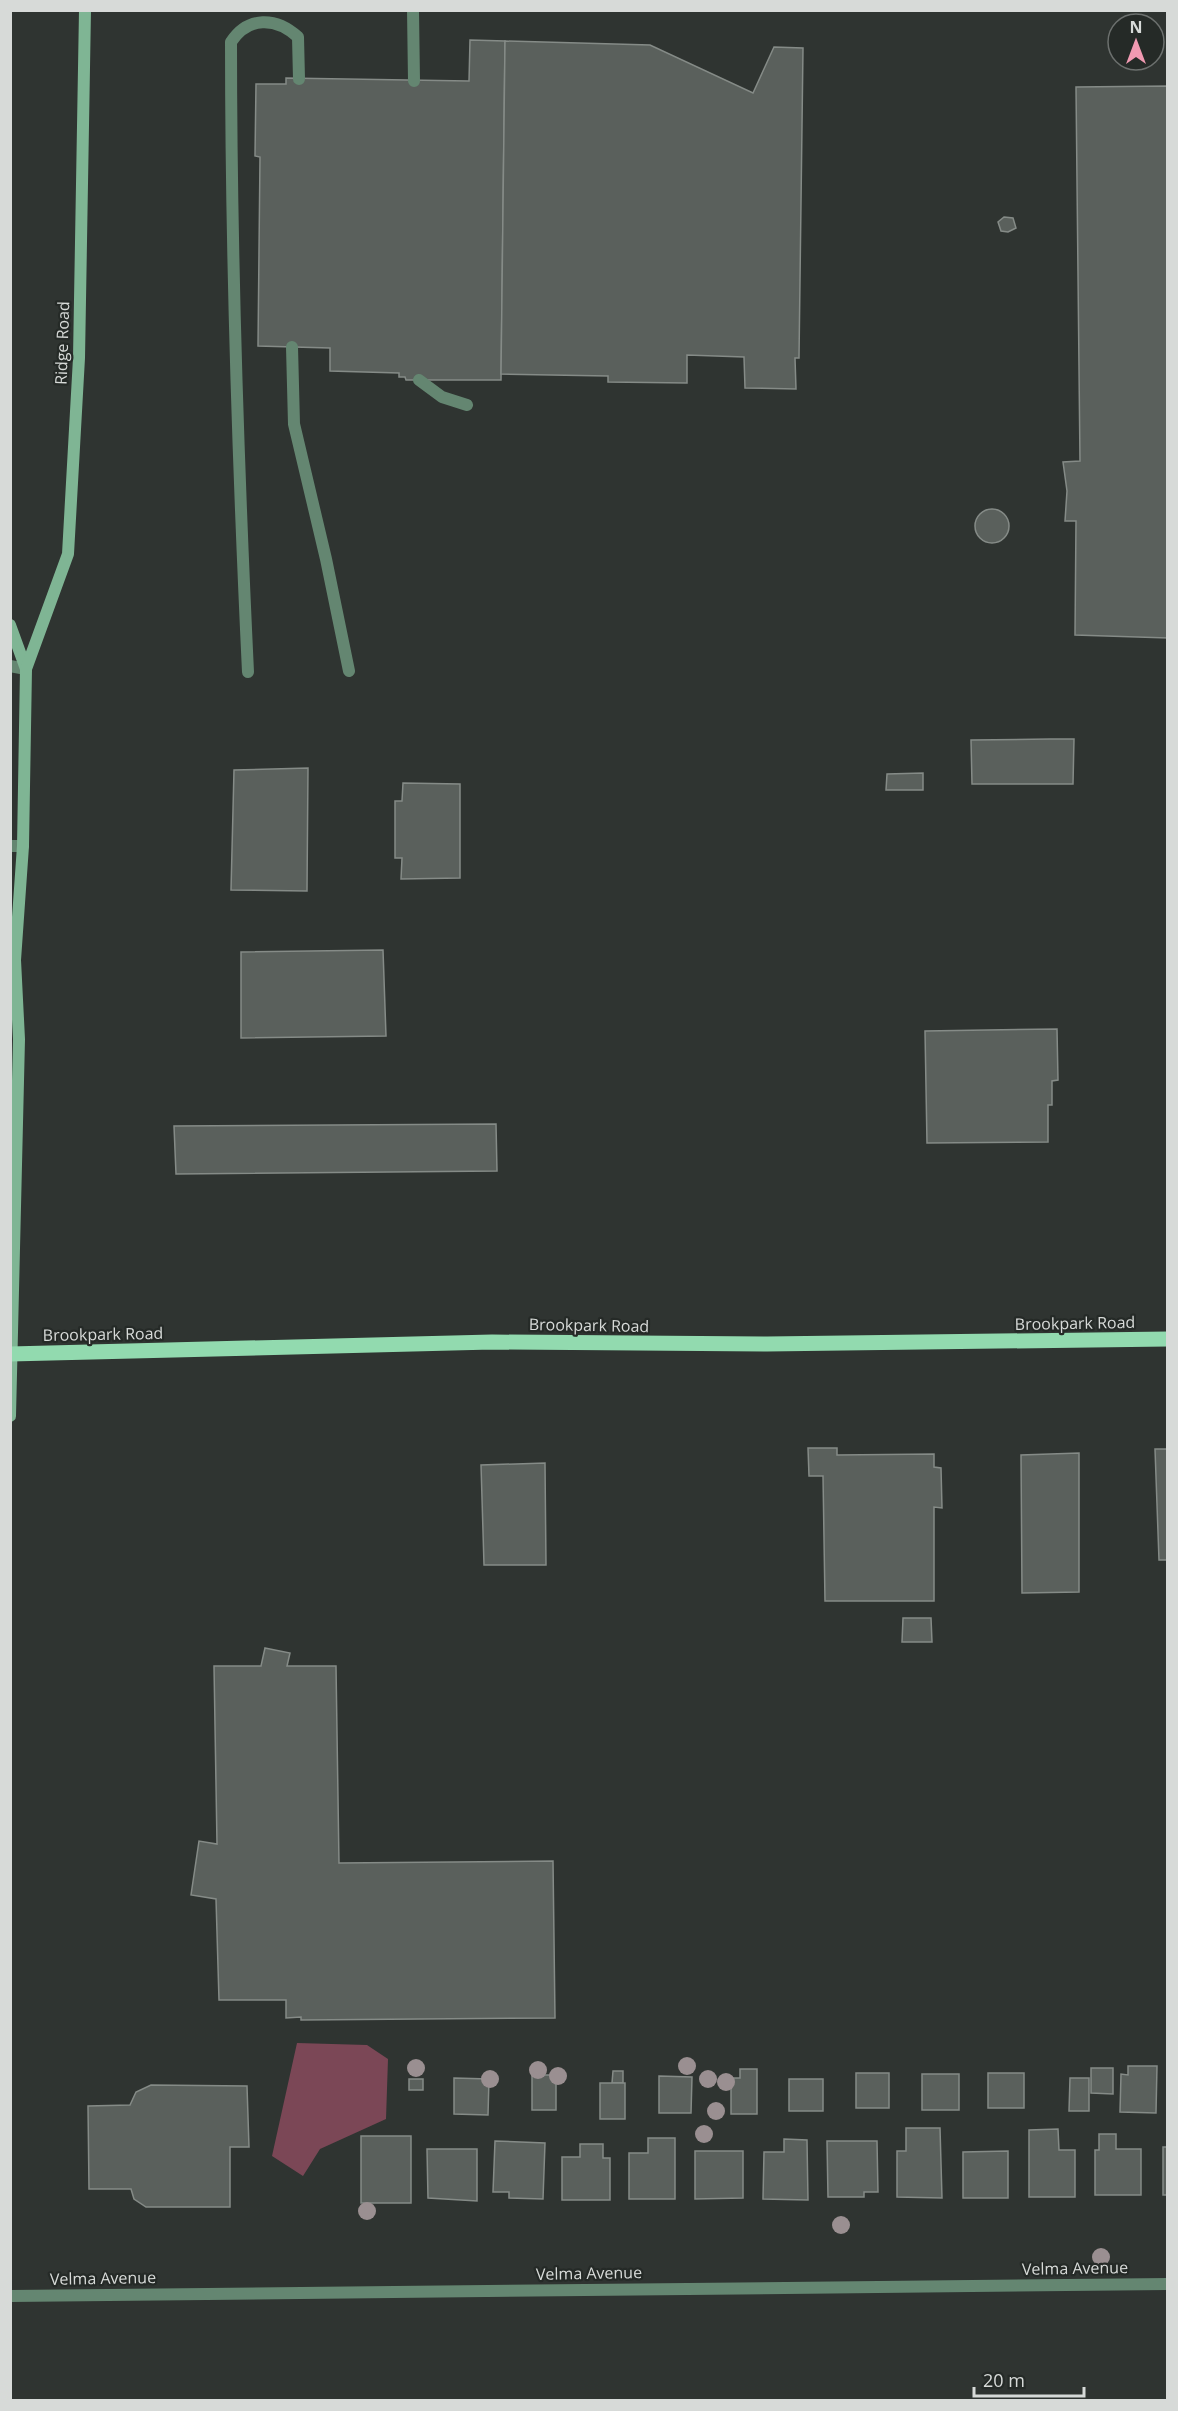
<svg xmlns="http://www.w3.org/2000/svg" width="1178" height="2411" font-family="'Open Sans',sans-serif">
	<rect width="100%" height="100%" fill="#2f3431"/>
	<polygon fill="#7b4756" points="297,2043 367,2045 388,2059 386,2119 320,2149 303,2176 272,2156"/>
	<g fill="#5a605c" stroke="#858b87" stroke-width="1.5">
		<polygon points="470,40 505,41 501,380 406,380 405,377 399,377 399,373 330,371 330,348 258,346 260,157 255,156 256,84 286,84 286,78 469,81"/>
		<polygon points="505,41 650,45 753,93 774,47 803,48 799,358 795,358 796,389 745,388 744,357 687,355 687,383 608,382 608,376 501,374"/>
		<polygon points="1168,86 1168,638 1075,635 1076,521 1065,521 1067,491 1063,462 1080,461 1076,87"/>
		<polygon points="1004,217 1013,218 1016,228 1008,232 1001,231 998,222"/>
		<circle cx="992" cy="526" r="17"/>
		<polygon points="1050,739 1074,739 1073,784 972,784 971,740"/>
		<polygon points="308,768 307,891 231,890 234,770"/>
		<polygon points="923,773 923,790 886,790 887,774"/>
		<polygon points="403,783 460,784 460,878 401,879 402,858 395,858 395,801 402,801"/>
		<polygon points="383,950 386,1036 241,1038 241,952"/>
		<polygon points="1057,1029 1058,1080 1052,1081 1052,1105 1048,1105 1048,1142 927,1143 925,1031"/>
		<polygon points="496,1124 497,1171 176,1174 174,1126"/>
		<polygon points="808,1448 837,1448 837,1455 934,1454 934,1467 941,1468 942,1508 934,1507 934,1601 825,1601 823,1476 809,1476"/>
		<polygon points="1155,1449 1168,1449 1168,1560 1159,1560"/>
		<polygon points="1079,1453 1079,1592 1022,1593 1021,1455"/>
		<polygon points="545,1463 546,1565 484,1565 481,1465"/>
		<polygon points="903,1618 931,1618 932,1642 902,1642"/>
		<polygon points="265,1648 290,1653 287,1666 336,1666 339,1863 553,1861 555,2018 301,2020 301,2017 286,2018 286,2000 219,2000 216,1899 191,1895 199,1841 217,1844 214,1666 261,1666"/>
		<polygon points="1128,2066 1157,2066 1156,2113 1120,2112 1121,2074 1128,2075"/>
		<polygon points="1091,2068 1113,2068 1113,2094 1091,2093"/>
		<polygon points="740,2069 757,2069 757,2114 731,2114 731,2078 740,2078"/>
		<polygon points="613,2071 623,2071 623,2083 612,2083"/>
		<rect x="856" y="2073" width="33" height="35"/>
		<rect x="988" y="2073" width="36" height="35"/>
		<rect x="922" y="2074" width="37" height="36"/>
		<rect x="532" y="2075" width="24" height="35"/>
		<polygon points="659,2076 692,2077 691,2113 659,2113"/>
		<polygon points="454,2078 489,2079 488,2115 454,2114"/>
		<polygon points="1070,2078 1089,2078 1089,2111 1069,2111"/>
		<rect x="409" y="2079" width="14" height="11"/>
		<rect x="789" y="2079" width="34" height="32"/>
		<rect x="600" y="2083" width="25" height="36"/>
		<polygon points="151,2085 247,2086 249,2147 230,2147 230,2207 146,2207 134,2199 131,2189 89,2189 88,2106 130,2105 136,2092"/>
		<polygon points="906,2128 940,2128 942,2198 897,2197 897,2151 906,2151"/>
		<polygon points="1058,2129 1059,2150 1075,2150 1075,2197 1029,2197 1029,2130"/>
		<polygon points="1099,2134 1116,2134 1116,2149 1141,2149 1141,2195 1095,2195 1095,2150 1099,2150"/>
		<rect x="361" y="2136" width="50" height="67"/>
		<polygon points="648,2138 675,2138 675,2199 629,2199 629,2153 648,2153"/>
		<polygon points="784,2139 807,2140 808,2200 763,2199 764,2152 784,2152"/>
		<polygon points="495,2141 545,2143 543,2199 509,2198 509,2192 493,2192"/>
		<polygon points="827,2141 877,2141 878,2192 864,2192 864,2197 828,2197"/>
		<polygon points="580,2144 603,2144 603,2158 610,2158 610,2200 562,2200 562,2157 580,2157"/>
		<rect x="1163" y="2147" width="5" height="48"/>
		<polygon points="427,2149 477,2149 477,2201 428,2198"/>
		<polygon points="695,2151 743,2151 743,2198 695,2199"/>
		<polygon points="1008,2151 1008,2198 963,2198 963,2152"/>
	</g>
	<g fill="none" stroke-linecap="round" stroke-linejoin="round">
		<g stroke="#648671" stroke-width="12">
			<polyline points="413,10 414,81"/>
			<polyline points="292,347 294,424 326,559 349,671"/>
			<polyline points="419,380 442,397 467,405"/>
			<polyline points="10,666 26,669"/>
			<path d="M248,672C238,462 231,252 231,42C248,16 276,17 298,37L299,79"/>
			<polyline points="10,846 23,846"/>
		</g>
		<polyline stroke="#648671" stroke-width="12" points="10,2296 1168,2284"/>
		<g stroke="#7fb594" stroke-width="12">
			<polyline points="10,625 26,669"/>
			<polyline points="10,1416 19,1039 15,960 23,846 26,669 68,554 79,358 85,10"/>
		</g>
		<polyline stroke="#92daaf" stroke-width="15" points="10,1354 492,1342 767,1344 1168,1339"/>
	</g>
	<g fill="#9a8f91">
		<circle cx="687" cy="2066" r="9"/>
		<circle cx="416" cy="2068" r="9"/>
		<circle cx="538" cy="2070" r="9"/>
		<circle cx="558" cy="2076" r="9"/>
		<circle cx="490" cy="2079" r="9"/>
		<circle cx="708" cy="2079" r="9"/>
		<circle cx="726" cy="2082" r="9"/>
		<circle cx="716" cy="2111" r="9"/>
		<circle cx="704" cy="2134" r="9"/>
		<circle cx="367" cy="2211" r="9"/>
		<circle cx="841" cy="2225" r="9"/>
		<circle cx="1101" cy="2257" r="9"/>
	</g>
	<g text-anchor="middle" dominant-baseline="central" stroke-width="4.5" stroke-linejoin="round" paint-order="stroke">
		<g font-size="16" fill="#d7dad8" stroke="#252a27">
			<text transform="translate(62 343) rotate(-88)">Ridge Road</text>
			<text transform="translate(1075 1323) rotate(-1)">Brookpark Road</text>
			<text transform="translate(589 1325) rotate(1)">Brookpark Road</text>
			<text transform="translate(103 1334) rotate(-1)">Brookpark Road</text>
			<text transform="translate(1075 2268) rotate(-1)">Velma Avenue</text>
			<text transform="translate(589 2273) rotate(-1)">Velma Avenue</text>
			<text transform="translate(103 2278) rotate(-1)">Velma Avenue</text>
		</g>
	</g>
	<rect width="1178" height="2411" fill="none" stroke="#d7dad8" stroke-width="24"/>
	<g transform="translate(1136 42)"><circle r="28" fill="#252a27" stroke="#6c706e" stroke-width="1.5"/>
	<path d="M0-4.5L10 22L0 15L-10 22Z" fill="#f19ab2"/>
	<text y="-9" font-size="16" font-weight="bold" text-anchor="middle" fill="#d7dad8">N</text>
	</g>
	<path d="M974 2387v9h110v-9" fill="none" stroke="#d7dad8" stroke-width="3"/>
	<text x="983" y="2387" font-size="18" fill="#d7dad8" stroke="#252a27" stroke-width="4.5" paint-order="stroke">20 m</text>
</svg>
